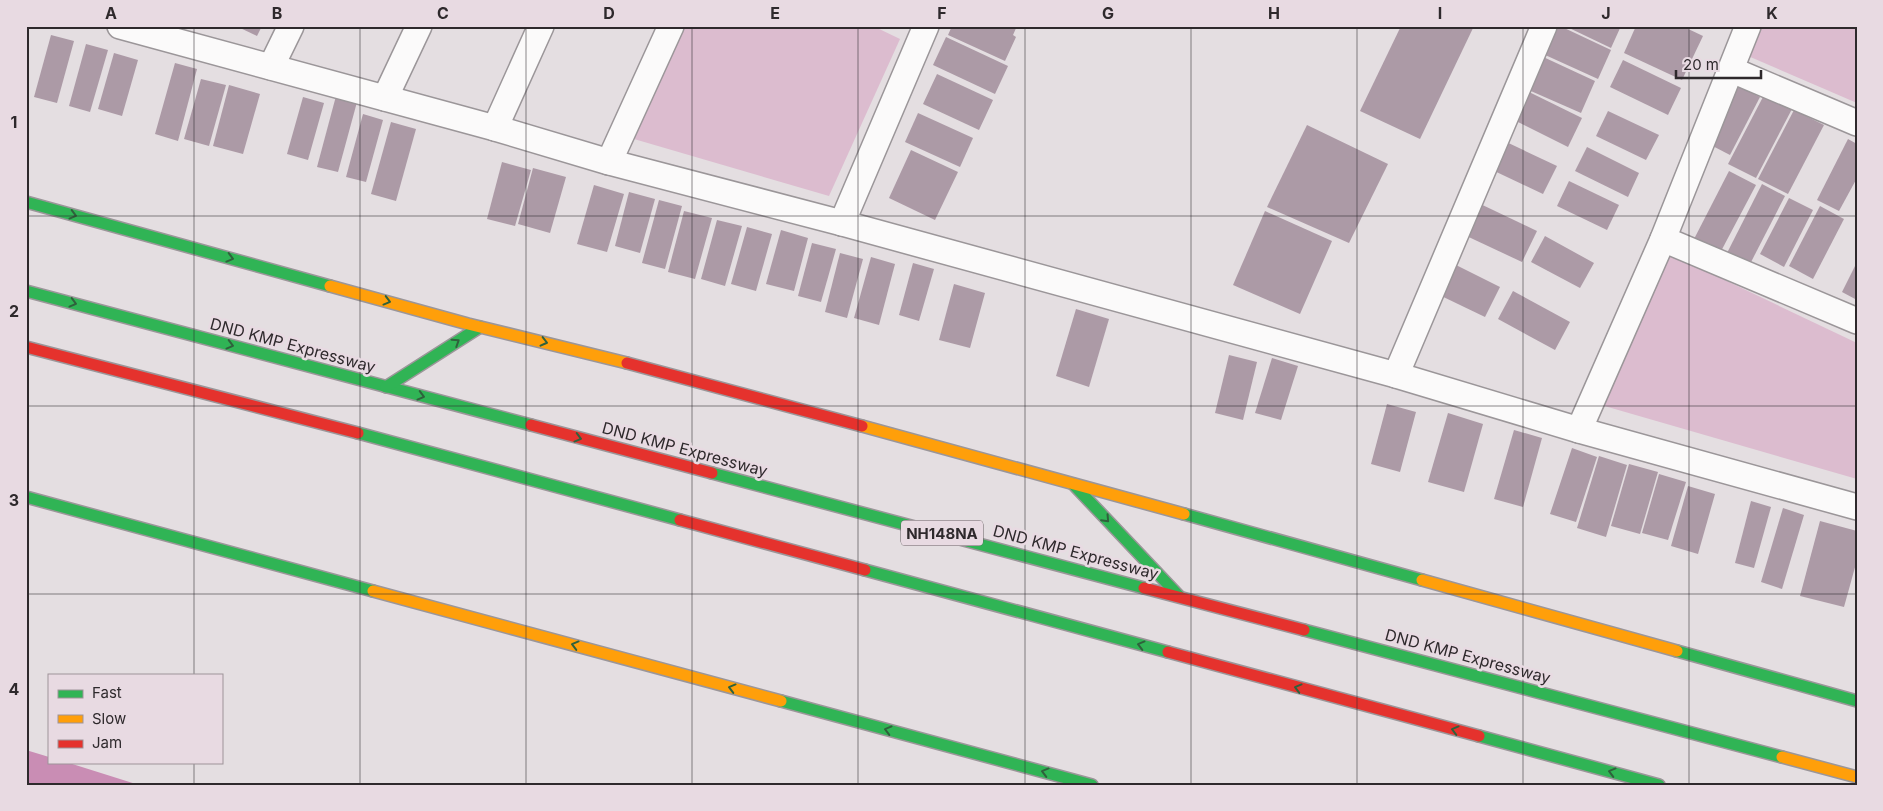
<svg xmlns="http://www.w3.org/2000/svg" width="1883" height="811" font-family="Inter,sans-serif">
	<rect width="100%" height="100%" fill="#e4dee1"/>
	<g fill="#dcbccf">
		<polygon points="685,26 873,26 900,39 829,196 634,139"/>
		<polygon points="1760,26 1857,26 1857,103 1748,56"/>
		<polygon points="1668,253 1857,343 1857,479 1601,405"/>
	</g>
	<polygon fill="#c98db4" points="26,750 49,757 49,762 66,762 139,785 26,785"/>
	<g fill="#ac9aa6">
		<polygon points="236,26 262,26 257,36"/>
		<polygon points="952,26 994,26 1001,29 995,26 1017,26 1013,35 1016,37 1005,61 948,35"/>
		<polygon points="1401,26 1474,26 1420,139 1360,111"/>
		<polygon points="1556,26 1560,26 1611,50 1598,79 1543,54"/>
		<polygon points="1565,26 1621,26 1611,48"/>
		<polygon points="1636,26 1682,26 1703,36 1682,80 1624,53"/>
		<polygon points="51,35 74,41 57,103 34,97"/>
		<polygon points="946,37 1008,66 995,94 933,65"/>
		<polygon points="86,44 108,50 90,112 69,106"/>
		<polygon points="114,53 138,60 122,116 98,109"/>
		<polygon points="1539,55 1595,81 1581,113 1524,88"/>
		<polygon points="1623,60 1681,88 1668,115 1610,87"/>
		<polygon points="175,63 197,69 178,141 155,134"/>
		<polygon points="937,74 993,100 979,130 923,104"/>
		<polygon points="201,79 226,85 209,146 184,139"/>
		<polygon points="1733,83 1760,97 1730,155 1703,141"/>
		<polygon points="229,85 260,94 243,154 213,146"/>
		<polygon points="1527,91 1582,118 1568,147 1514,120"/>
		<polygon points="1764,95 1792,109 1756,178 1728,164"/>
		<polygon points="336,96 357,102 338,172 317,167"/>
		<polygon points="303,97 324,103 308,160 287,154"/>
		<polygon points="1794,110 1824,125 1788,194 1758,179"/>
		<polygon points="1608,111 1659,135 1646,160 1596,136"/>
		<polygon points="918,113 973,138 960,167 905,142"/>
		<polygon points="363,114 383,120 366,182 346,177"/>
		<polygon points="391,122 416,129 396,201 371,194"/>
		<polygon points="1307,125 1388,164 1349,243 1267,207"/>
		<polygon points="1848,139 1857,144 1857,178 1839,211 1817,200"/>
		<polygon points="1502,140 1557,166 1543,194 1488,168"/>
		<polygon points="1587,147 1639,173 1628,197 1575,171"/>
		<polygon points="911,150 958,172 935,220 889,198"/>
		<polygon points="502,162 531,170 515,226 487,219"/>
		<polygon points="533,168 566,177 550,233 518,224"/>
		<polygon points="1729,171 1756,185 1719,255 1693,241"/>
		<polygon points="1569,181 1619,205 1607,230 1557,206"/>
		<polygon points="1762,184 1785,196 1749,266 1726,255"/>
		<polygon points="594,185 624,194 607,252 577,244"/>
		<polygon points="629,192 655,199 640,253 615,246"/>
		<polygon points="1789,198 1813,210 1784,267 1760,254"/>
		<polygon points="659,200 682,206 665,269 642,263"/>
		<polygon points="1472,200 1537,231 1522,262 1458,232"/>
		<polygon points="1820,206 1844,219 1813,279 1789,266"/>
		<polygon points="684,211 712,218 695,279 668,272"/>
		<polygon points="1265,211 1332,241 1300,314 1233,285"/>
		<polygon points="717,220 742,226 725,286 701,279"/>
		<polygon points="747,227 772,234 756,291 731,284"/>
		<polygon points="781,230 808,238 794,291 766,284"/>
		<polygon points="1545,236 1594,263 1580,288 1531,262"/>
		<polygon points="812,243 836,249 821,302 798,296"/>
		<polygon points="840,253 863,259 847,318 825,312"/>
		<polygon points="871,257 895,264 879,325 854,318"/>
		<polygon points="1448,261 1500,287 1485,317 1433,292"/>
		<polygon points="1857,262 1857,300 1842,292"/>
		<polygon points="913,263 934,269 919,321 899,315"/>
		<polygon points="954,284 985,293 970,348 939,340"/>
		<polygon points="1513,291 1570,322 1555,350 1498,319"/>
		<polygon points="1076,309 1109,319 1089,387 1056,376"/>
		<polygon points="1229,355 1257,362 1243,420 1215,413"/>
		<polygon points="1272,358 1298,366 1281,420 1255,413"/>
		<polygon points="1387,404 1416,412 1400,472 1371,464"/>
		<polygon points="1448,413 1483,424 1464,492 1428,482"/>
		<polygon points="1514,430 1542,438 1523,507 1494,499"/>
		<polygon points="1572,448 1597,457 1576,522 1550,514"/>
		<polygon points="1599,456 1627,465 1606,537 1577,528"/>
		<polygon points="1629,464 1658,472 1640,534 1611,526"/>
		<polygon points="1659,474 1686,482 1668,540 1642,533"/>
		<polygon points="1688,486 1715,494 1698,554 1671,546"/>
		<polygon points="1751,501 1771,507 1754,568 1735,563"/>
		<polygon points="1783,508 1804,515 1782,589 1761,582"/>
		<polygon points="1820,521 1857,531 1857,560 1844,607 1800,596"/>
	</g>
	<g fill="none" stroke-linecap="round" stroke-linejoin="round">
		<defs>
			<g id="street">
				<polyline points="120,26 495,128 609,162 842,223 1396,375 1579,430 1857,507"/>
				<polyline points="271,67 291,26"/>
				<polyline points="1732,70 1857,123"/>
				<polyline points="385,98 419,26"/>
				<polyline points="495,128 541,26"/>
				<polyline points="609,162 671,26"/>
				<polyline points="842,223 926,26"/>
				<polyline points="1663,239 1857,321"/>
				<polyline points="1396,375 1544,26"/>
				<polyline points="1579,430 1663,239 1748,26"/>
			</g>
			<g id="fast">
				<polyline points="26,202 330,286"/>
				<polyline points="26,291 531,425"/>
				<polyline points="386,387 480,327"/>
				<polyline points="358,433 680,520"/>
				<polyline points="712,473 1144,588"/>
				<polyline points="1073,484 1179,596"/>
				<polyline points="26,497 373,591"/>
				<polyline points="1184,514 1422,580"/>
				<polyline points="865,570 1168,652"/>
				<polyline points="1304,630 1782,757"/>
				<polyline points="1677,651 1857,701"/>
				<polyline points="781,701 1092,785"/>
				<polyline points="1479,736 1659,785"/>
			</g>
			<g id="slow">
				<polyline points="330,286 468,324 627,363"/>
				<polyline points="862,426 1184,514"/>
				<polyline points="1422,580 1677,651"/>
				<polyline points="373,591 781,701"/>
				<polyline points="1782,757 1857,777"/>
			</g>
			<g id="jam">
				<polyline points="26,347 358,433"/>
				<polyline points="627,363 862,426"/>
				<polyline points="531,425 712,473"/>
				<polyline points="680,520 865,570"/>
				<polyline points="1144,588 1304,630"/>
				<polyline points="1168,652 1479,736"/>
			</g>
		</defs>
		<use href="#street" stroke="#9b9699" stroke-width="28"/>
		<use href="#fast" stroke="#9b9699" stroke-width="14"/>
		<use href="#slow" stroke="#9b9699" stroke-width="14"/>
		<use href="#jam" stroke="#9b9699" stroke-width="14"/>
		<use href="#street" stroke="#fbfafa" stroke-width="25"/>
		<use href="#fast" stroke="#30b455" stroke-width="11"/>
		<use href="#slow" stroke="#ff9f0a" stroke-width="11"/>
		<use href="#jam" stroke="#e5322d" stroke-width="11"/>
	</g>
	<defs><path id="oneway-chevron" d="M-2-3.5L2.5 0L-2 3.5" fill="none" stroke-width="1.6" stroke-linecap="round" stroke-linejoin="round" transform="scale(1.25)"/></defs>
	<g stroke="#2f613c">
		<use href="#oneway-chevron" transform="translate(73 215) rotate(15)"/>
		<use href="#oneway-chevron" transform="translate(230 258) rotate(15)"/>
		<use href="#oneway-chevron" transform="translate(387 301) rotate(15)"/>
		<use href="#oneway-chevron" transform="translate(73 303) rotate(15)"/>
		<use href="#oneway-chevron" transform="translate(456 342) rotate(-33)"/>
		<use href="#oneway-chevron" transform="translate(544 342) rotate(14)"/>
		<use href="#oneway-chevron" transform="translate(230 345) rotate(15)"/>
		<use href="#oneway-chevron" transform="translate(421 396) rotate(15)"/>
		<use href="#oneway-chevron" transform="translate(578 438) rotate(15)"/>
		<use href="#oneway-chevron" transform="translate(1106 519) rotate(47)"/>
		<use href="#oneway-chevron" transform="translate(575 645) rotate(-165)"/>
		<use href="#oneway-chevron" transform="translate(1141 645) rotate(-165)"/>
		<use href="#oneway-chevron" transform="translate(732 688) rotate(-165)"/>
		<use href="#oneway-chevron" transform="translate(1298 688) rotate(-165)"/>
		<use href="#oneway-chevron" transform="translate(888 730) rotate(-165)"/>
		<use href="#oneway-chevron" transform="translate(1455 730) rotate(-165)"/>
		<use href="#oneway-chevron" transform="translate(1045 772) rotate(-165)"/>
		<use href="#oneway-chevron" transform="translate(1612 772) rotate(-165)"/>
	</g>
	<path fill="none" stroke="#2e292c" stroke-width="1" stroke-opacity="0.55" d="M194,26V675M360,26V785M526,26V785M692,26V785M858,26V785M1025,26V785M1191,26V785M1357,26V785M1523,26V785M1689,26V785M26,216H1857M26,406H1857M26,594H1857M194,762V785"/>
	<g text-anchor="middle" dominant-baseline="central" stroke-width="5" stroke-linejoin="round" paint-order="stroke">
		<rect fill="#e8dae2" stroke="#665e63" stroke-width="1" x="901" y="520.5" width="82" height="25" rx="4"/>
		<g font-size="15" font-weight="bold" fill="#2e292c">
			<text x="942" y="533">NH148NA</text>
		</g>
		<g font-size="16" fill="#2e292c" stroke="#e8dae2">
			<text transform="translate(293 345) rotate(15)">DND KMP Expressway</text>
			<text transform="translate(685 449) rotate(15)">DND KMP Expressway</text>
			<text transform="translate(1076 552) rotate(15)">DND KMP Expressway</text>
			<text transform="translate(1468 656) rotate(15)">DND KMP Expressway</text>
		</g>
	</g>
	<rect width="1883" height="811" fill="none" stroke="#e8dae2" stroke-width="55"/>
	<rect x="48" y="674" width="175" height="90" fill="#e8dae2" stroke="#9e9399"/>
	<rect x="58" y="690" width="25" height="8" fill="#30b455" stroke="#9e9399"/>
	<text x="92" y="698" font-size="15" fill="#2e292c">Fast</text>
	<rect x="58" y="715" width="25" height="8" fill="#ff9f0a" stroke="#9e9399"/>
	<text x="92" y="724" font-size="15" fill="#2e292c">Slow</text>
	<rect x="58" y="740" width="25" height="8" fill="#e5322d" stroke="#9e9399"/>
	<text x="92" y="748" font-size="15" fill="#2e292c">Jam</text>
	<path d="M1676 70v8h85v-8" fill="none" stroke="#2e292c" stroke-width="2.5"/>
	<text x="1683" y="70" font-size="15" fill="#2e292c" stroke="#e8dae2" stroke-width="4" paint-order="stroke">20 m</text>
	<rect x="28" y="28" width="1828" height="756" fill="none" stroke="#2e292c" stroke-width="2"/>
	<g font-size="16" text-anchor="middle" font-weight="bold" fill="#2e292c">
		<text x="111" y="19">A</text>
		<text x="277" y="19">B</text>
		<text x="443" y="19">C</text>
		<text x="609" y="19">D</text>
		<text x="775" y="19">E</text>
		<text x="942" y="19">F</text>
		<text x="1108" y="19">G</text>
		<text x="1274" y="19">H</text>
		<text x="1440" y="19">I</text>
		<text x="1606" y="19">J</text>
		<text x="1772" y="19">K</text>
		<text x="14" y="128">1</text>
		<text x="14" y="317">2</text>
		<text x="14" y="506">3</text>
		<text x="14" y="695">4</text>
	</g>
</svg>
